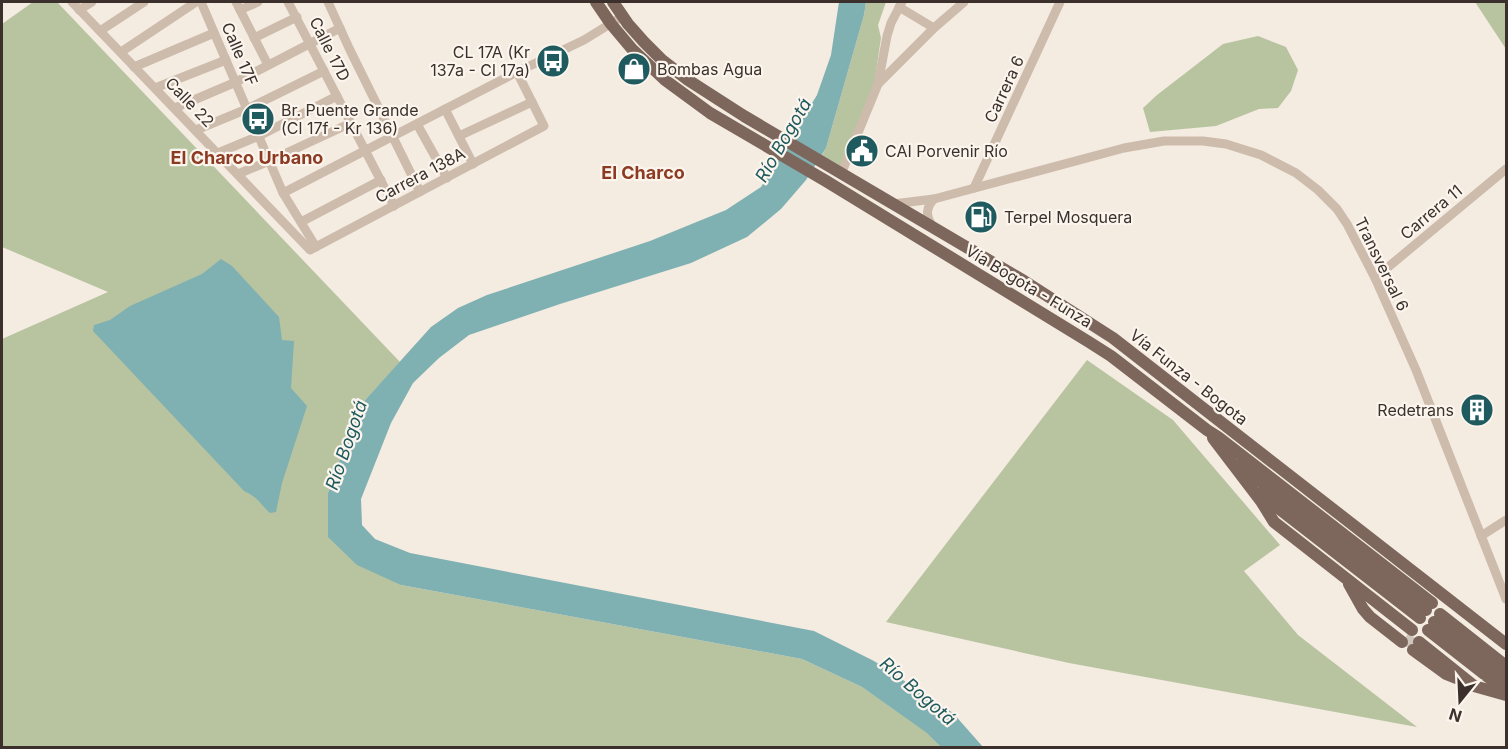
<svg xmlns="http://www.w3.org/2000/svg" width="1508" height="749" font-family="Inter,sans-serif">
	<rect width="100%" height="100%" fill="#f4ebe1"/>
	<g fill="#b8c4a0">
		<polygon points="33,2 57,2 400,362 358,408 328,493 401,585 802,659 862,687 928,733 941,747 2,747 2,339 108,292 2,247 2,24"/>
		<polygon points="866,2 886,2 878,25 881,38 874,85 839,168 821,157 826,148 864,15"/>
		<polygon points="1475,2 1506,2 1506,49"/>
		<polygon points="1258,36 1286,47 1298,70 1291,91 1278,108 1259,109 1216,126 1150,132 1143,108 1157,95 1223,44"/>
		<polygon points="1087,360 1173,420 1280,545 1244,571 1298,635 1417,727 1069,663 886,622"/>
	</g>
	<g fill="#7fb0b2">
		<polygon points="839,2 866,2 864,15 826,148 806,180 781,209 747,237 691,263 560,304 469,335 439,358 413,383 391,423 361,499 362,525 375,539 410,553 814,631 874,661 953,713 983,747 941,747 927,733 862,687 802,659 401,585 357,565 328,537 328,493 358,408 431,327 458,308 487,295 650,241 726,210 761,187 817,95 831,55"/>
		<path d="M221,259L232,266L279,317L282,340L294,341L291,388L307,406L282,483L276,512L270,513C259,503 259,498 244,491L93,331L94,325L110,320L130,306L202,274Z"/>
	</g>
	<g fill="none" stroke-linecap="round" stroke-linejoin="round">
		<polyline stroke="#cfc6bd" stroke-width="12" stroke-dasharray="12 6" stroke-linecap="butt" points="1405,638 1416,646"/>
		<g stroke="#cdbbac" stroke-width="9">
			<polyline points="72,2 310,250 544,126 517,72"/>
			<polyline points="201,2 283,193 316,247"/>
			<polyline points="236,2 268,65"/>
			<polyline points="288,2 394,206"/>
			<polyline points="328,2 349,48 420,192"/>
			<polyline points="899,7 934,28"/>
			<polyline points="79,10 92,2"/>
			<polyline points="240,10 258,2"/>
			<polyline points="100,31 144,2"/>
			<polyline points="254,38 297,17"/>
			<polyline points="121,52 196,2"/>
			<polyline points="134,67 214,33"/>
			<polyline points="878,84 934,28 964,2"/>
			<polyline points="155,88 226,60"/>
			<polyline points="175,108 236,82 340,28"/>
			<polyline points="445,109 473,164"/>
			<polyline points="417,124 447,178"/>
			<polyline points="196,130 247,109 324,71"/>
			<polyline points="459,136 532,102"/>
			<polyline points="218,153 259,136 337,96"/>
			<polyline points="238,174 269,161 351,123"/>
			<polyline points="841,174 878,84 887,36 891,23 902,2"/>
			<polyline points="974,188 1060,2"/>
			<polyline points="283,193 517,72 584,40 623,16"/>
			<polyline points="893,204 934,199 1124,148 1164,141 1203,141 1226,144 1261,155 1296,173 1318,190 1337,209 1347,224 1375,278 1416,370 1506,599"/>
			<polyline points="301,222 381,180"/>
			<path d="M933,227C926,217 925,208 934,199"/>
			<polyline points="1375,278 1506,169"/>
			<polyline points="1481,536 1506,520"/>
		</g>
		<g stroke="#7d675c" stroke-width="12">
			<polyline points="596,2 611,24 632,49 665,80 710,113 826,181 1089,342 1111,356 1207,430 1218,437 1432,603"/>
			<polyline points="613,2 628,24 644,42 662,60 688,80 744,116 1024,281 1113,338 1506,644"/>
			<polyline points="1213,438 1261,501 1274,522 1412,630"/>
			<polyline points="1239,465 1426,610"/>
			<polyline points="1260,494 1420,618"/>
			<polyline points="1349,584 1363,609 1370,617 1402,642"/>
			<polyline points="1440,614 1506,666"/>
			<polyline points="1434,622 1506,679"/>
			<polyline points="1428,630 1506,691"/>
			<polyline points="1419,642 1474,686 1506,695"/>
			<polyline points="1413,650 1446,674 1456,678"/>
		</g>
	</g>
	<defs>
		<symbol id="bus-disc" viewBox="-11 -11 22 22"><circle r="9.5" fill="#1f5a5e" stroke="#fbf5ee"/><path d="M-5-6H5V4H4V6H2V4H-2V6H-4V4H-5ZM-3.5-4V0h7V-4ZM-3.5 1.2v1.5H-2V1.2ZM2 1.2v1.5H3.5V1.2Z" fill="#fff"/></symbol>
		<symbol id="shop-disc" viewBox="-11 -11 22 22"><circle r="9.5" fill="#1f5a5e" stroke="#fbf5ee"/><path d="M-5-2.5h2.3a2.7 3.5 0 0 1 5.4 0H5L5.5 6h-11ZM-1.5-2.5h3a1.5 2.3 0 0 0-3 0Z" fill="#fff"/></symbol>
		<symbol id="civic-disc" viewBox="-11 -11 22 22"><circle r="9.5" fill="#1f5a5e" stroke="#fbf5ee"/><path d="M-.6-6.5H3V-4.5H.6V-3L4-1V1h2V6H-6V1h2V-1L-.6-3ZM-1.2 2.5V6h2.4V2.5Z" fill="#fff"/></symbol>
		<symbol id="fuel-disc" viewBox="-11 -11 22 22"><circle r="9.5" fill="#1f5a5e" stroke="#fbf5ee"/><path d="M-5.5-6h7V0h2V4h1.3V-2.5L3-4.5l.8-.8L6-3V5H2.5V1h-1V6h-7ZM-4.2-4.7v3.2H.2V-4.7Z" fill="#fff"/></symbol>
		<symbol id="building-disc" viewBox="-11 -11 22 22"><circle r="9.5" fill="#1f5a5e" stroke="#fbf5ee"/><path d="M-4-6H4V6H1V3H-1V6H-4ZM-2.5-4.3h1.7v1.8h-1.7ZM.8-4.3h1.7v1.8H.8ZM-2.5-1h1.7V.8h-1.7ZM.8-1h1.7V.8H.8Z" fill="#fff"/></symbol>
	</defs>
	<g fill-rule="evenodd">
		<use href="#bus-disc" x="534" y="42" width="38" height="38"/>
		<use href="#shop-disc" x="615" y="50" width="38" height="38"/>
		<use href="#bus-disc" x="239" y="100" width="38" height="38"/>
		<use href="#civic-disc" x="843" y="132" width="38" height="38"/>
		<use href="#fuel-disc" x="962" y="198" width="38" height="38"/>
		<use href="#building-disc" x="1458" y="391" width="38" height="38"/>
	</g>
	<g text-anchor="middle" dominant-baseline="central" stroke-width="4.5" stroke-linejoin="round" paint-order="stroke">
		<g font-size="16" fill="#3b302b" stroke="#fbf5ee">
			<text transform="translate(330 49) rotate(63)">Calle 17D</text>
			<text transform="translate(240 54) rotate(67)">Calle 17F</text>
			<text transform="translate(1004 89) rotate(-65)">Carrera 6</text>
			<text transform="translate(190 102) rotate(46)">Calle 22</text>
			<text transform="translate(420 175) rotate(-28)">Carrera 138A</text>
			<text transform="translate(1431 212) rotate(-40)">Carrera 11</text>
			<text transform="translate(1382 264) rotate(64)">Transversal 6</text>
			<text transform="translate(1029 286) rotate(31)">Vía Bogota - Funza</text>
			<text transform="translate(1189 377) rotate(38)">Vía Funza - Bogota</text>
		</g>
		<g font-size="16" fill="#3b302b" stroke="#fbf5ee" text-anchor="start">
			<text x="530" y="52" text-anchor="end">CL 17A (Kr<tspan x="530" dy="18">137a - Cl 17a)</tspan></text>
			<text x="657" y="69">Bombas Agua</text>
			<text x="281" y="110">Br. Puente Grande<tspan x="281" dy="18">(Cl 17f - Kr 136)</tspan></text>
			<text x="885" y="151">CAI Porvenir Río</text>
			<text x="1004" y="217">Terpel Mosquera</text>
			<text x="1454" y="410" text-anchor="end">Redetrans</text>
		</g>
		<g font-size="18" font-style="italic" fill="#1f5a5e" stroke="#fbf5ee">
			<text transform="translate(783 140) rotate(-60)">Río Bogotá</text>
			<text transform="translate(346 445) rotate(-71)">Río Bogotá</text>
			<text transform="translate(918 691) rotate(41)">Río Bogotá</text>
		</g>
		<g font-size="18" font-weight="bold" fill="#8c3b22" stroke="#fbf5ee">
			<text x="247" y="157">El Charco Urbano</text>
			<text x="643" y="172">El Charco</text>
		</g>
	</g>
	<rect width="1508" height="749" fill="none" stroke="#3b302b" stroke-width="6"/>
	<g transform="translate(1460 701) rotate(198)" stroke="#fbf5ee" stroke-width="4.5" paint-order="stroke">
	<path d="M0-4.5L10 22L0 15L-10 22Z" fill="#3b302b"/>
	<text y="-9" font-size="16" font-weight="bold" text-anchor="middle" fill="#3b302b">N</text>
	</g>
</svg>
